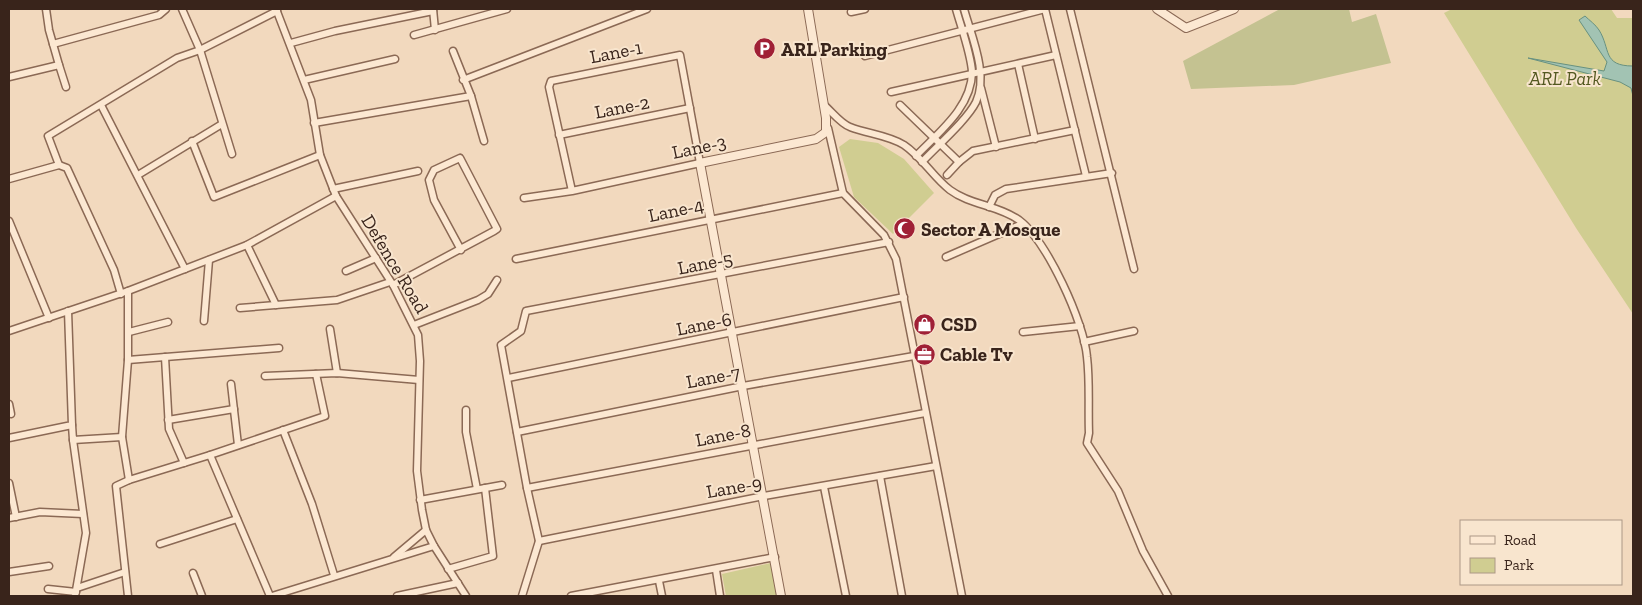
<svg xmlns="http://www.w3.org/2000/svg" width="1642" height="605" font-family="'Zilla Slab',serif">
	<rect width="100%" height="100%" fill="#f2d9be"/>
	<g fill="#d0cd91">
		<polygon points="1452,9 1611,9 1617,18 1633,18 1633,314 1576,228 1444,13"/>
		<polygon points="850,139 878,143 904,159 934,193 893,234 854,197 839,147"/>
		<polygon points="771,563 777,596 726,596 722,574"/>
	</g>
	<polygon fill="#c4c291" points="1280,9 1349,9 1352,22 1376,14 1391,63 1294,85 1191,89 1183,61"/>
	<path fill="#a2c3b3" stroke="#689180" d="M1585,16C1589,20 1596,25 1599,30C1611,49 1602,66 1633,66V96L1631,88L1620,82L1528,58L1604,71L1607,62L1579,20Z"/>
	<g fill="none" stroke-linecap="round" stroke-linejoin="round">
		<defs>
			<g id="minor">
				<polyline points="46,9 49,30 59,65"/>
				<polyline points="182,9 200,50 232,154"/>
				<polyline points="276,9 311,100 320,155 336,196 393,285 418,335 420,361 417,471 422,510 426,530 434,546 466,596"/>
				<polyline points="433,9 435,30"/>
				<polyline points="1045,9 1086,176"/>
				<polyline points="1070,9 1134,269"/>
				<polyline points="851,12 865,9"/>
				<polyline points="414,35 507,9"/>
				<polyline points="291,43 335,31 433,11"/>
				<polyline points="53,44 159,15 166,9"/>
				<polyline points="453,51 471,96"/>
				<polyline points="865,56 1045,9"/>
				<polyline points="1018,64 1035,139"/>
				<polyline points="9,77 59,65 66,87"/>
				<polyline points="304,80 395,59"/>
				<polyline points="463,80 647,9"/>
				<polyline points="981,88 996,147"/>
				<polyline points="891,92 1056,55"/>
				<polyline points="101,105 185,269"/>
				<path d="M824,105C832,112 841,124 850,127C868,134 888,135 904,145C922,157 933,177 950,190C970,205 998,205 1019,220C1047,241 1084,322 1087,357C1090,382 1088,408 1089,433L1087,443L1118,491L1143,551L1168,596"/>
				<polyline points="900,105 959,162"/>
				<polyline points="314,123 471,96 484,141"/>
				<polyline points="828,128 843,193 884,235 896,259 962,596"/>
				<polyline points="559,135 690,108"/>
				<polyline points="192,141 214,197 320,155"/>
				<path d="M916,156C938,133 972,107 972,72C971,54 961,27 956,9"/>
				<path d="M922,162C937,146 967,120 976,102C989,75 971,35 964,9"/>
				<polyline points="59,165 48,136 177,58 200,50 277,11"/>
				<polyline points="138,175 222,124"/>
				<polyline points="947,175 959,162 973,151 1075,130"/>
				<polyline points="9,179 59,165 67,168 114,270 121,294"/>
				<polyline points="333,189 418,171"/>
				<polyline points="524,198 572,191 549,87 551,81 680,55 700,163 572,191"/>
				<polyline points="989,207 995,195 1006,189 1112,173"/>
				<polyline points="9,221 49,318"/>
				<polyline points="247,245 276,305"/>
				<polyline points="946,257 1022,224"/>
				<polyline points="516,259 843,193"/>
				<polyline points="346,271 376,258"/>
				<polyline points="393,285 494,231 497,229 460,158 434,170 429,180 434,200 461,250"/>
				<polyline points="240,308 337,300 390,282"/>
				<polyline points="204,321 209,260"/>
				<polyline points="414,325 478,300 488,294 497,280"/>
				<polyline points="330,329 337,373"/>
				<polyline points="9,331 128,291 247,245 336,196"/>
				<polyline points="129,332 168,322"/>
				<polyline points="1023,332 1080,326"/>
				<polyline points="1084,342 1134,331"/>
				<polyline points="165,357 169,429 184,463"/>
				<polyline points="128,360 279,348"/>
				<polyline points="265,376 337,373 419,380"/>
				<polyline points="508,378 904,297"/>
				<polyline points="231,384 238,445"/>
				<polyline points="9,404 11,414"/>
				<polyline points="466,410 466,432 477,489"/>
				<polyline points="168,420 234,409"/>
				<polyline points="72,425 73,440 122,437 129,480 210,455 270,596"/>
				<polyline points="283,430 312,504 334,575"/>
				<polyline points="517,432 743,386 914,356"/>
				<polyline points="122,437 128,360 128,291"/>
				<polyline points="9,438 72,425 68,311"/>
				<polyline points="73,440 86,533 75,596"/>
				<polyline points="210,455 325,416 316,374"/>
				<polyline points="880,476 902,596"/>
				<polyline points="9,483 16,517"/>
				<polyline points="824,487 846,596"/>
				<polyline points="527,488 925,413"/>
				<polyline points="420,500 502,485"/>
				<polyline points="9,518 40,512 83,514"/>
				<polyline points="539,541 764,496 936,466"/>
				<polyline points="160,544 237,519"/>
				<polyline points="394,557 426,530"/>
				<polyline points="448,569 493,556 485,488"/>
				<polyline points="716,570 720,596"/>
				<polyline points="9,572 49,566"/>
				<polyline points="193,573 202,596"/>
				<polyline points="659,581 662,596"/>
				<polyline points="77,588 125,572"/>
				<polyline points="48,589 76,592"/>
				<polyline points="128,596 116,486 129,480"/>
				<polyline points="272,596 434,546"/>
				<polyline points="397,596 458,583"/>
				<polyline points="522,596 539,541 527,488 501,345 521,331 526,311 889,242"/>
				<polyline points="571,596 775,557"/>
			</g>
			<g id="tertiary">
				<polyline points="1157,9 1186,28 1234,9"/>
				<polyline points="781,596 700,163 816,139 826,132 826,118 808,9"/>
			</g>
		</defs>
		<use href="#minor" stroke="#8b6955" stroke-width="9"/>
		<use href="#tertiary" stroke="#8b6955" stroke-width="10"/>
		<use href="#minor" stroke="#fce8d2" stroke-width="6"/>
		<use href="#tertiary" stroke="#fce8d2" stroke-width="8"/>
	</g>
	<defs>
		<symbol id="parking-disc" viewBox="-11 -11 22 22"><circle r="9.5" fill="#a02036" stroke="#f8e5ce"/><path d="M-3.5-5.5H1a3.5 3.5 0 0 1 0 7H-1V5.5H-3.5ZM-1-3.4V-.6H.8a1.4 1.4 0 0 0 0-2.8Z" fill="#fff"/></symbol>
		<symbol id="mosque-disc" viewBox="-11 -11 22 22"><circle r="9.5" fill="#a02036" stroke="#f8e5ce"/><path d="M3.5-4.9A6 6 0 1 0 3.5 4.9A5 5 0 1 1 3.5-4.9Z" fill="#fff"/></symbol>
		<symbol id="shop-disc" viewBox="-11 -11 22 22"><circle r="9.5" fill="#a02036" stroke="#f8e5ce"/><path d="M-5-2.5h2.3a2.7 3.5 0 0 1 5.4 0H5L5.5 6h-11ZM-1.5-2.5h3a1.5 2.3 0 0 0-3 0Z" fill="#fff"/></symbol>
		<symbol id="office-disc" viewBox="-11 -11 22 22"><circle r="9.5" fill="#a02036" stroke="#f8e5ce"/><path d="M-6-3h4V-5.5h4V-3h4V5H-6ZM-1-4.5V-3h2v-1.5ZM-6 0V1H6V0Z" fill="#fff"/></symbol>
	</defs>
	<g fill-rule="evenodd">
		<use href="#parking-disc" x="752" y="36" width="25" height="25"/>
		<use href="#mosque-disc" x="892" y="216" width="25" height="25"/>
		<use href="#shop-disc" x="912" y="312" width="25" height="25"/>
		<use href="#office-disc" x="912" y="342" width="25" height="25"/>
	</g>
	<g text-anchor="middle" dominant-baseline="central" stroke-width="4" stroke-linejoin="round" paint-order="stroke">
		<g font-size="19" font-weight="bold" fill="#39241b" stroke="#f8e5ce" text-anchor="start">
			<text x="781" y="49">ARL Parking</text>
			<text x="921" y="229">Sector A Mosque</text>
			<text x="941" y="324">CSD</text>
			<text x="940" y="354">Cable Tv</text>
		</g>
		<g font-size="19" fill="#39241b" stroke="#f8e5ce">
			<text transform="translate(616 52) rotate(-11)">Lane-1</text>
			<text transform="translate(622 107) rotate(-11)">Lane-2</text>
			<text transform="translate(699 147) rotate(-12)">Lane-3</text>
			<text transform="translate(676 210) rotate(-12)">Lane-4</text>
			<text transform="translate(705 263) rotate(-11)">Lane-5</text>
			<text transform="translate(395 264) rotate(59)">Defence Road</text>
			<text transform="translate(704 324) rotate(-11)">Lane-6</text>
			<text transform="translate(713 377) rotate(-11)">Lane-7</text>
			<text transform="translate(723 435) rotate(-11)">Lane-8</text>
			<text transform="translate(734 487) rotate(-10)">Lane-9</text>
		</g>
		<g font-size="19" font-style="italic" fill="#535820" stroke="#f8e5ce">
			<text x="1565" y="78">ARL Park</text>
		</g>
	</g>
	<rect width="1642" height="605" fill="none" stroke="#39241b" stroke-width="20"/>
	<rect x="1460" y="520" width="162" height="65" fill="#f8e5ce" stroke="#ac9886"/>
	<rect x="1470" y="536" width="25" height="8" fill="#fce8d2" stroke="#ac9886"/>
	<text x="1504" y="545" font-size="15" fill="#39241b">Road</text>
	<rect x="1470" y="558" width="25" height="15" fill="#d0cd91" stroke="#ac9886"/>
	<text x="1504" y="570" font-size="15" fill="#39241b">Park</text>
</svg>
